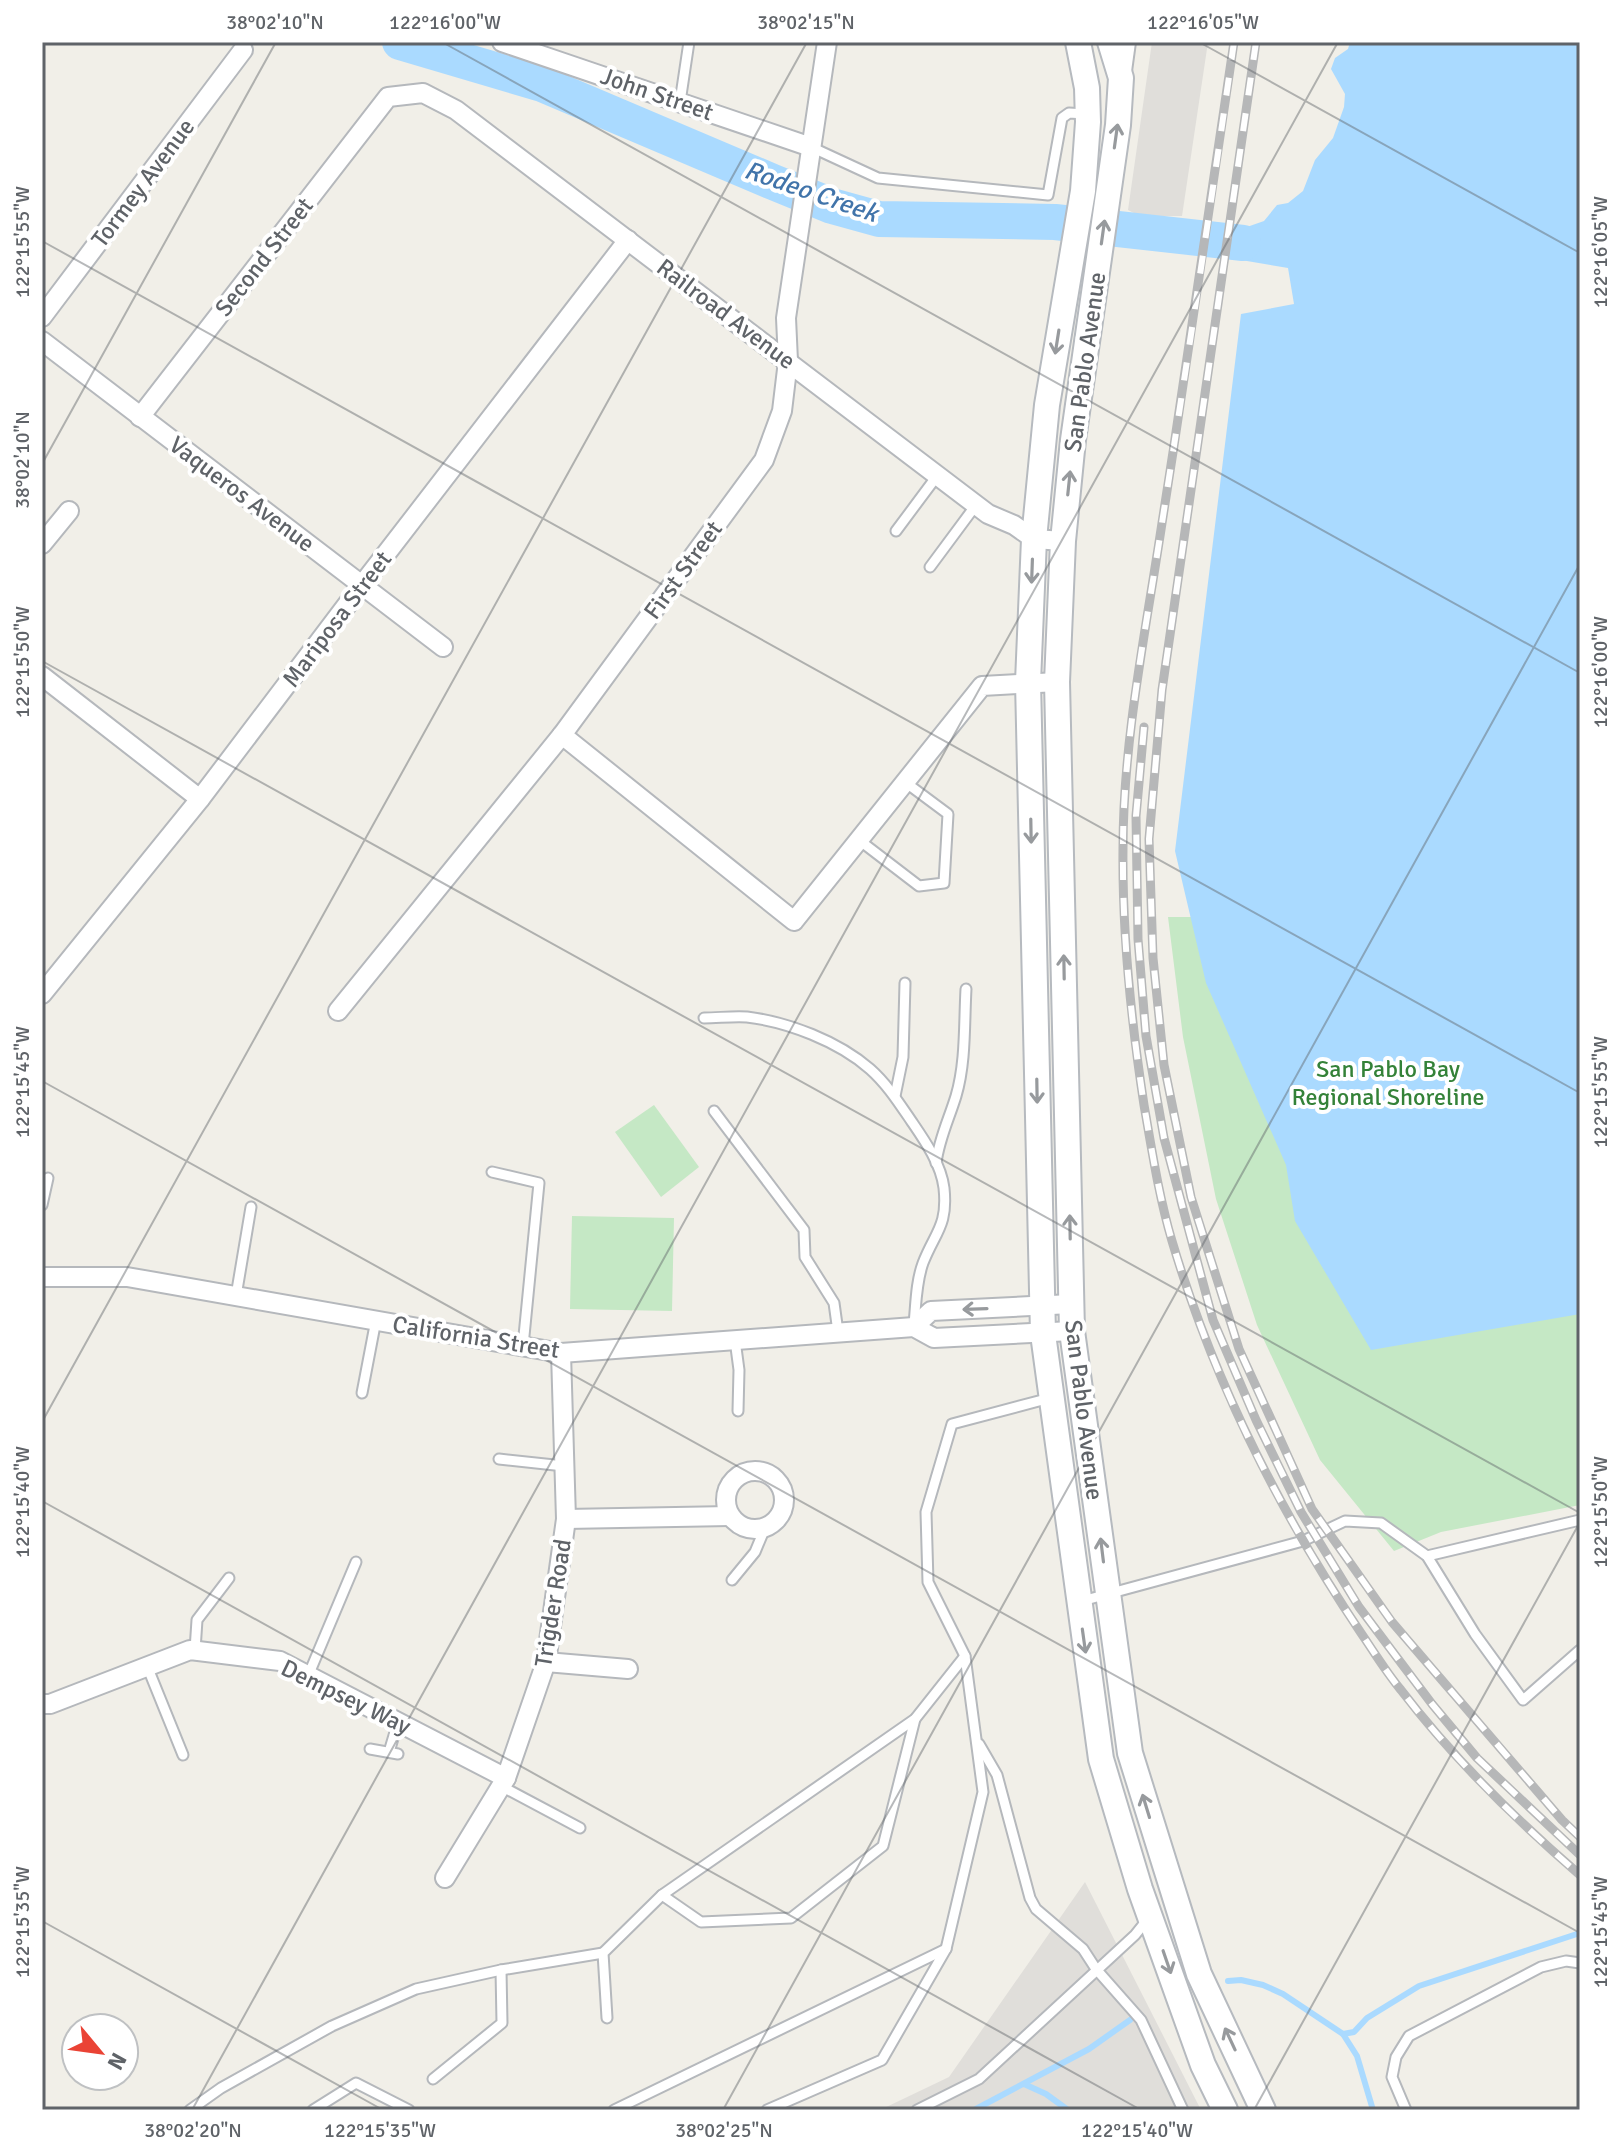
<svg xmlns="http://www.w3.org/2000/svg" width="1622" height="2152" font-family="Signika,sans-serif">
	<rect width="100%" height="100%" fill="#f1efe8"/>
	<g fill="#e0deda">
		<polygon points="1152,42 1208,42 1182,216 1140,216 1128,210"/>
		<polygon points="1085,1882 1201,2110 880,2110 949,2077"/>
	</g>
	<g fill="#c5e8c5">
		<polygon points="1580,859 1580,1505 1441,1532 1394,1551 1320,1460 1257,1325 1216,1199 1183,1037 1168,917 1190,917"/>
		<polygon points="654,1105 699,1167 661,1197 615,1132"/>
		<polygon points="572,1216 674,1218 672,1311 570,1309"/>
	</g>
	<polygon fill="#aadaff" points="1350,42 1580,42 1580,1314 1371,1350 1295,1221 1286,1165 1206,983 1175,851 1241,314 1294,304 1288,268 1241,260 1244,228 1264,221 1277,205 1288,203 1303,191 1315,160 1333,138 1344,107 1345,94 1331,69 1335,58 1348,49"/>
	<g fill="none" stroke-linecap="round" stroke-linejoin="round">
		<g stroke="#aadaff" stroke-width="6">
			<polyline points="1228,1981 1241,1980 1263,1985 1283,1994 1343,2034 1357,2056 1373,2110"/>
			<polyline points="1343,2034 1354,2032 1367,2018 1419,1986 1580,1933"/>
			<polyline points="1024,2084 1046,2094 1068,2110"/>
			<polyline points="974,2110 1089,2049 1130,2020"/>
		</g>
		<polyline stroke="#aadaff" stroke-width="36" points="400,42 542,84 773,182 832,206 879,219 1055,222 1243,243"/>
		<defs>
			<g id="service">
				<polyline points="680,102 689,42"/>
				<polyline points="811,147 878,178 1048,195 1062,118 1069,113 1085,114"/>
				<polyline points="896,531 937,476"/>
				<polyline points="930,567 976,505"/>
				<polyline points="859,840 919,886 944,883 948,814 905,782"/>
				<path d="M704,1018C718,1018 733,1016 747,1017C788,1022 838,1041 870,1069C887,1084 899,1103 912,1122C925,1141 941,1164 944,1188C948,1226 935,1232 923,1263C916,1282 916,1304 914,1324"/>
				<polyline points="895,1096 903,1057 905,983"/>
				<polyline points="714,1111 804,1230 805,1257 834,1303 838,1332"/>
				<path d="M936,1163C939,1139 949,1119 956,1096C966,1062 964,1024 966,989"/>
				<polyline points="492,1172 539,1183 523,1346"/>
				<polyline points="42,1205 48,1178"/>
				<polyline points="236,1296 251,1207"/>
				<polyline points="735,1340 739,1370 738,1411"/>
				<polyline points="362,1393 376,1320"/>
				<polyline points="499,1459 564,1466"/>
				<polyline points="1427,1556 1580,1520"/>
				<polyline points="732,1580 755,1552 765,1528"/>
				<polyline points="1082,1601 1303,1541 1345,1521 1381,1523 1427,1556 1475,1634 1523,1700 1580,1650"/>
				<polyline points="195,1650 197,1620 229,1578"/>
				<polyline points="147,1666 183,1755"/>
				<polyline points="308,1676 356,1562"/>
				<polyline points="979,1744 997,1775 1030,1898 1036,1909 1083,1949 1096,1969 1141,2020 1183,2110"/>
				<polyline points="370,1749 398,1754"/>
				<polyline points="389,1752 398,1722"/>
				<polyline points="501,1786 580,1828"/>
				<polyline points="662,1895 701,1922 791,1918 883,1846 915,1719"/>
				<polyline points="607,2018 603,1953 662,1895 915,1719 965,1656"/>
				<polyline points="433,2079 502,2023 501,1970"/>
				<polyline points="190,2110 221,2088 332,2026 416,1989 501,1970 603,1953"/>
				<polyline points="313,2110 356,2083 409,2110"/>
				<polyline points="614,2110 946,1949"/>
				<polyline points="767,2110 882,2060 946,1949 983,1792 965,1656 928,1582 926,1512 952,1424 1050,1398"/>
				<polyline points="917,2110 979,2079 1135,1935 1147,1920"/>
				<polyline points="1406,2110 1392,2077 1396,2057 1409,2036 1541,1967 1566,1961 1580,1963"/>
			</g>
			<g id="minor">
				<polyline points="502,42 811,147"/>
				<polyline points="1122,71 1126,42"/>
				<polyline points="42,317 243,50"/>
				<polyline points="42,341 443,647"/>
				<polyline points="140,417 388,97 423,93 456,110 988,514 1014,525 1034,539 1063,541"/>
				<polyline points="42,544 69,511"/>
				<polyline points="42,676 200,799"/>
				<polyline points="562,735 794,921 982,686 1057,682"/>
				<polyline points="42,994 200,799 362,585 628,240"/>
				<polyline points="338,1011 562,735 764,460 782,411 788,361 786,318 827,42"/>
				<polyline points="42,1277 127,1277 561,1353 914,1327 934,1338 1072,1331"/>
				<polyline points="914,1327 931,1311 1071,1304"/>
				<circle cx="755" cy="1500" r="29"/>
				<polyline points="566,1519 730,1516"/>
				<polyline points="546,1662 628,1669"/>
				<polyline points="42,1704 50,1704 190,1650 280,1661 506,1778"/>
				<polyline points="445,1878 506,1778 546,1662 566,1519 561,1353"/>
			</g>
			<g id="secondary">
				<polyline points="1078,42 1087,88 1088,122 1083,191 1047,405 1034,539 1028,682 1043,1334 1101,1759 1140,1889 1203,2065 1225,2110"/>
				<polyline points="1110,42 1121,78 1118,125 1073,440 1063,541 1057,682 1072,1331 1130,1753 1199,1974 1263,2110"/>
			</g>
		</defs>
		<use href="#service" stroke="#b5b8bc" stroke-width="13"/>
		<use href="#minor" stroke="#b5b8bc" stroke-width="22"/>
		<use href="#secondary" stroke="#b6babf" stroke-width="28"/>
		<use href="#service" stroke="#fff" stroke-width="9"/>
		<use href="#minor" stroke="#fff" stroke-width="18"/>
		<use href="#secondary" stroke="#fff" stroke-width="24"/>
		<defs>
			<g id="rail">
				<path d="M1234,42C1211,203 1187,363 1162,523C1146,630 1123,740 1123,848C1122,935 1131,1020 1144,1105C1152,1151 1159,1197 1172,1241C1214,1382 1279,1511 1361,1633C1374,1652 1386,1672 1401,1690C1453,1758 1515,1819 1580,1875"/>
				<polyline points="1256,42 1162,690 1149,839 1153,958 1164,1065 1191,1197 1239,1349 1312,1509 1392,1622 1562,1820 1580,1837"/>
				<polyline points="1144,727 1136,816 1138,939 1146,1036 1164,1138 1213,1320 1256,1420 1301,1512 1359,1607 1432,1704 1477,1758 1580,1855"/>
			</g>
		</defs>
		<use href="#rail" stroke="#b6b7b8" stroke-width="9"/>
		<use href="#rail" stroke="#fff" stroke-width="6" stroke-dasharray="18" stroke-linecap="butt"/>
	</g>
	<defs><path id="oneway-shaft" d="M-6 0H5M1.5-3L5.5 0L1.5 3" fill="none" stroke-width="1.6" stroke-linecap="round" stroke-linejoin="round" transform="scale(2)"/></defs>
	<g stroke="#979a9d">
		<use href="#oneway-shaft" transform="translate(1116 136) rotate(-82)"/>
		<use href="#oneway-shaft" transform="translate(1103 232) rotate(-82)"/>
		<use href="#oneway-shaft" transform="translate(1057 342) rotate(99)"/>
		<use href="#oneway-shaft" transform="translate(1069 483) rotate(-84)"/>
		<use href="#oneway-shaft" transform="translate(1032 571) rotate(92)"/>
		<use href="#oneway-shaft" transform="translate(1031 831) rotate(89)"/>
		<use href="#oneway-shaft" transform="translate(1064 967) rotate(-91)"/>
		<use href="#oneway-shaft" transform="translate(1037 1091) rotate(89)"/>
		<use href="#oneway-shaft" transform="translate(1070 1227) rotate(-91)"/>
		<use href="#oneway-shaft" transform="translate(975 1309) rotate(178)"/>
		<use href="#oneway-shaft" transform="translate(1102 1550) rotate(-97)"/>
		<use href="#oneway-shaft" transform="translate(1084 1641) rotate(82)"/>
		<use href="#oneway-shaft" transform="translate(1146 1806) rotate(-107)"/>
		<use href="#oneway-shaft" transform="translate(1167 1962) rotate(71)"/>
		<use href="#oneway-shaft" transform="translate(1230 2039) rotate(-115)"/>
	</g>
	<path fill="none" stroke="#5f6368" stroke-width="2" stroke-opacity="0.45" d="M442,42L1580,673M1199,42L1580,253M42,241L1580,1093M42,464L276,42M42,661L1580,1513M42,1081L1580,1933M42,1422L807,42M42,1501L1141,2110M42,1921L383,2110M192,2110L1338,42M723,2110L1580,564M1254,2110L1580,1522"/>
	<g text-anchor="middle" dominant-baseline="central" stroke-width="8" stroke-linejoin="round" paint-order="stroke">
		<g font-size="24" fill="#5f6368" stroke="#fff">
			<text transform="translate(657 94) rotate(19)">John Street</text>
			<text transform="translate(143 183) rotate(-53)">Tormey Avenue</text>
			<text transform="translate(264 257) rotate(-52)">Second Street</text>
			<text transform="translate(726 314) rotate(37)">Railroad Avenue</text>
			<text transform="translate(1085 362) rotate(-82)">San Pablo Avenue</text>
			<text transform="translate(242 494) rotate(37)">Vaqueros Avenue</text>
			<text transform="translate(683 570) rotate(-54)">First Street</text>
			<text transform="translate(337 619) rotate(-53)">Mariposa Street</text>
			<text transform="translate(476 1337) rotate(9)">California Street</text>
			<text transform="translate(1084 1410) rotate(83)">San Pablo Avenue</text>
			<text transform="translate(553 1603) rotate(-81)">Trigder Road</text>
			<text transform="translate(346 1697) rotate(26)">Dempsey Way</text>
		</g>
		<g font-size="24" fill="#348238" stroke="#fff">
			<text x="1388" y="1069">San Pablo Bay<tspan x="1388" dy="28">Regional Shoreline</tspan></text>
		</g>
		<g font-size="26" font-style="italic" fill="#4174aa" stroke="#fff">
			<text transform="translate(811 192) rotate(19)">Rodeo Creek</text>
		</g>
	</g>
	<rect width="1622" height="2152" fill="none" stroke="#ffffff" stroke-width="88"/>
	<g transform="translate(100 2052) rotate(119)"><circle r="38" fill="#ffffff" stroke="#bfc1c3" stroke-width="2"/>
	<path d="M0-6L14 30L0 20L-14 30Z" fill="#ea4335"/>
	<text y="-12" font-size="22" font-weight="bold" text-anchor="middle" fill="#5f6368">N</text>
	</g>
	<rect x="44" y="44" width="1534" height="2064" fill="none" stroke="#5f6368" stroke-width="3"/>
	<g font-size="20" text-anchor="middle" fill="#5f6368">
		<text x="275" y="29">38°02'10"N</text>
		<text x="445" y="29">122°16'00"W</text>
		<text x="806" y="29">38°02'15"N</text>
		<text x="1203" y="29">122°16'05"W</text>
		<text transform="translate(22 242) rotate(-90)" y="7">122°15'55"W</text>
		<text transform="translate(1600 252) rotate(-90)" y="7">122°16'05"W</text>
		<text transform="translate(22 460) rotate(-90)" y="7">38°02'10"N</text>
		<text transform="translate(22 662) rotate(-90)" y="7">122°15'50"W</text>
		<text transform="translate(1600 672) rotate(-90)" y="7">122°16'00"W</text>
		<text transform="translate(22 1082) rotate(-90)" y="7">122°15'45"W</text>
		<text transform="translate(1600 1092) rotate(-90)" y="7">122°15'55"W</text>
		<text transform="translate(22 1502) rotate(-90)" y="7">122°15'40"W</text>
		<text transform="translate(1600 1512) rotate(-90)" y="7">122°15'50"W</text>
		<text transform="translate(22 1922) rotate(-90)" y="7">122°15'35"W</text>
		<text transform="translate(1600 1932) rotate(-90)" y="7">122°15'45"W</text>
		<text x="193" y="2137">38°02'20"N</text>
		<text x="380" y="2137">122°15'35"W</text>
		<text x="724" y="2137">38°02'25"N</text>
		<text x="1137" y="2137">122°15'40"W</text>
	</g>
</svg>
